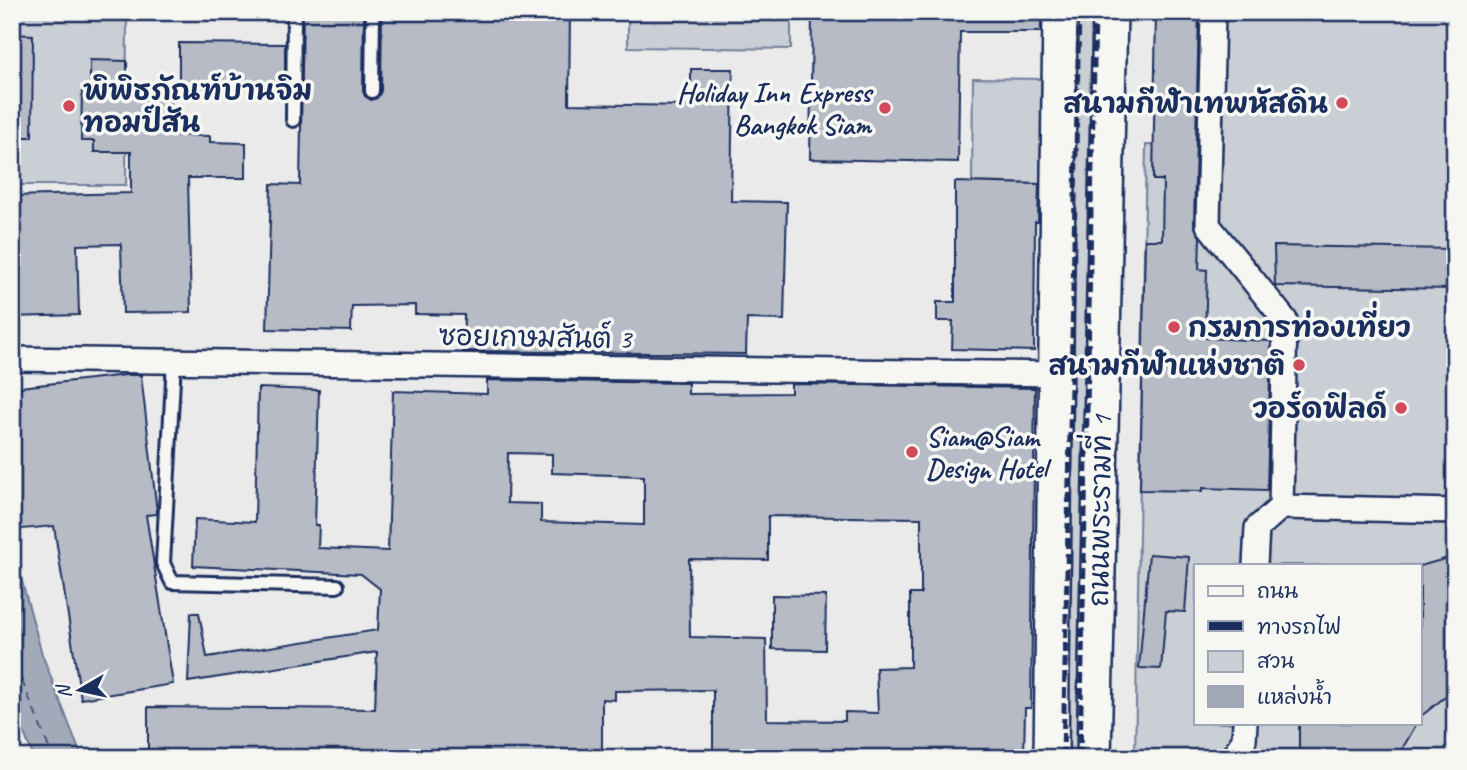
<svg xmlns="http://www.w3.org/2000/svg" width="1467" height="770" font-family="Caveat,'Playpen Sans Thai',sans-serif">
	<rect width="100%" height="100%" fill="#e9eae9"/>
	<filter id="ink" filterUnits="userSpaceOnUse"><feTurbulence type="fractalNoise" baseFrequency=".0143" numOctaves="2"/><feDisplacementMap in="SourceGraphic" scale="14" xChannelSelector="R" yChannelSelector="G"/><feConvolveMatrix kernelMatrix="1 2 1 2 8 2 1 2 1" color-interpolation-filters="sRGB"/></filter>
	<g filter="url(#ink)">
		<g fill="#caced5" stroke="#727e9a" stroke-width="2" fill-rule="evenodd">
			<polygon points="12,12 127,12 126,185 12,185"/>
			<polygon points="628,12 791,12 791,49 628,47"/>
			<polygon points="1073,12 1101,12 1088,758 1059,758"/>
			<path d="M1200,12H1455V758H1135L1146,145H1154L1153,180L1202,181L1203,110H1198ZM1196,565H1420V723H1196Z"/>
			<polygon points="973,78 1042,79 1040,184 972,182"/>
		</g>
		<polygon fill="#a2aaba" stroke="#6c7995" stroke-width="2" points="12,545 42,654 82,758 34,758 12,703"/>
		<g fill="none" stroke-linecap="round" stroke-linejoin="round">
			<polyline stroke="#44547a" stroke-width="2" stroke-dasharray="9 7" stroke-linecap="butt" points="12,649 19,673 53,758"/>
		</g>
		<g fill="#b6bbc6" stroke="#1b2f5e" stroke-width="2" fill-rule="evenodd">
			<polygon points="303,12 364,12 363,91 365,96 371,100 377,98 381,91 382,12 570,12 569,104 691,106 691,69 733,69 731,201 787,202 784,320 747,319 746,354 463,351 464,315 415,314 415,305 352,306 351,331 267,329 271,184 300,185"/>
			<polygon points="812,12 1041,12 1041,32 960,32 958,162 810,159"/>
			<polygon points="1156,12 1199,12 1194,225 1200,237 1199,269 1207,270 1205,338 1271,341 1267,490 1203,488 1203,491 1140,490 1145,240 1162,240 1163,180 1153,180"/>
			<polygon points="12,34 33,35 32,137 12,137"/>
			<polygon points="179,43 285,44 285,89 179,87"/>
			<polygon points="90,60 127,61 127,91 170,91 170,135 210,136 210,142 246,143 246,178 188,178 191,312 123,313 121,244 77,245 79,315 12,317 12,196 131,193 131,152 94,152 94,141 81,141 82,91 90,91"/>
			<polygon points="955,182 1039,184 1038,222 1035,222 1034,351 952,349 953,321 937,321 937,302 955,302"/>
			<polygon points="1274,246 1455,249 1455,289 1275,286"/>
			<polygon points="126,375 141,375 157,512 157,514 146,515 173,684 81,699 54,526 12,530 12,388"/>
			<path d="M487,380L688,383V394L791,393V384L1035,388L1031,708H1025L1024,758H713V690L615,691V700L602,699V756L148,758V707L375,709L377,652L188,682L191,613H199L207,657L378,630L380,589L361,574L193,566L195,519L255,522L258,388L319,390L315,525H319L318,548L388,551L393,391L487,394ZM508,453L552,454V473L644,476V525L541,522V504L507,503ZM768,516L921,518V594H910V667L876,668L878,713L845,712V721L767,720L766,639L690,637L689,559L768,560Z"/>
			<polygon points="1149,554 1189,557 1185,612 1166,611 1161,669 1139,668"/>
			<polygon points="1455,556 1455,689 1420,717 1420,566"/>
			<polygon points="772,595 826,596 825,650 772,649"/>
			<polygon points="1299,723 1417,723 1397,758 1299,758"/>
		</g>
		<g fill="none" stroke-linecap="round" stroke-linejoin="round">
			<defs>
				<g id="lane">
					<polyline points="372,91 373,12"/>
					<polyline points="293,120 294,12"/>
					<polyline points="174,361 163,563 172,582 337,586"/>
				</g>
				<g id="street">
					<polyline points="1213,12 1208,225 1285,320 1281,507 1257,528 1255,565"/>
					<polyline points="12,359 1056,374"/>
					<polyline points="1281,507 1455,511"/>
					<polyline points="1232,758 1244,740 1245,723"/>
				</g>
				<g id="secondary">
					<polyline points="1051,758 1060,12"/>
					<polyline points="1094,758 1110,12"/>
				</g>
			</defs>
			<use href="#lane" stroke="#1b2f5e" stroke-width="18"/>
			<use href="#street" stroke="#1b2f5e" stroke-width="28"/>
			<use href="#secondary" stroke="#1b2f5e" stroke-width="38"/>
			<use href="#lane" stroke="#f6f6f2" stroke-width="12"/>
			<use href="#street" stroke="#f6f6f2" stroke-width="23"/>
			<use href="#secondary" stroke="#f6f6f2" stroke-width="33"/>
			<g stroke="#1b2f5e" stroke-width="5" stroke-dasharray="10 5" stroke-linecap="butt">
				<polyline points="1063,758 1079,12"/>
				<polyline points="1080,758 1095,12"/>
			</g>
		</g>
	</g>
	<g fill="#d1495b" stroke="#f6f6f2" stroke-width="2.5">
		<circle cx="1342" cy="103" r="7"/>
		<circle cx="69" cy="106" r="7"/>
		<circle cx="885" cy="108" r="7"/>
		<circle cx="1174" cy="327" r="7"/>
		<circle cx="1299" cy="365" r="7"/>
		<circle cx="1401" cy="408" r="7"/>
		<circle cx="912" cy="452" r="7"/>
	</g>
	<g text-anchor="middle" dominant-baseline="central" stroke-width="7" stroke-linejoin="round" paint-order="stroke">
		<g font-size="28" font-weight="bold" fill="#1b2f5e" stroke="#f6f6f2" text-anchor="end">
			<text x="83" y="90" text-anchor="start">พิพิธภัณฑ์บ้านจิม<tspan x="83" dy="32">ทอมป์สัน</tspan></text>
			<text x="871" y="92">Holiday Inn Express<tspan x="871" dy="32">Bangkok Siam</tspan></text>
			<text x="1328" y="103">สนามกีฬาเทพหัสดิน</text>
			<text x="1188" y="327" text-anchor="start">กรมการท่องเที่ยว</text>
			<text x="1285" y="365">สนามกีฬาแห่งชาติ</text>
			<text x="1387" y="408">วอร์ดฟิลด์</text>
			<text x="926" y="436" text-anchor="start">Siam@Siam<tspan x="926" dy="32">Design Hotel</tspan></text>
		</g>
		<g font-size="28" fill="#1b2f5e" stroke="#f6f6f2">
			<text transform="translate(535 337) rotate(1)">ซอยเกษมสันต์ 3</text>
			<text transform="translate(1100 511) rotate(-89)">ถนนพระรามที่ 1</text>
		</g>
	</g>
	<rect width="1467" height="770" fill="none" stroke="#f6f6f2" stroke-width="42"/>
	<rect x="21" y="21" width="1425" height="728" fill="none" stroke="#1b2f5e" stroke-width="2.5" filter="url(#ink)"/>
	<rect x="1194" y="564" width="228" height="161" fill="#f6f6f2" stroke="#9ea6b7" stroke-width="2"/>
	<rect x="1208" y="586" width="35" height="10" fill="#f6f6f2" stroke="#9ea6b7" stroke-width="2"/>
	<text x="1257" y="598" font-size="21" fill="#1b2f5e">ถนน</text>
	<rect x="1208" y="621" width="35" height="10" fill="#1b2f5e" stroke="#9ea6b7" stroke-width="2"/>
	<text x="1257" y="634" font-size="21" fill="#1b2f5e">ทางรถไฟ</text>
	<rect x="1208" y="651" width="35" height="21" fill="#caced5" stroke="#9ea6b7" stroke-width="2"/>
	<text x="1257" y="668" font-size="21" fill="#1b2f5e">สวน</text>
	<rect x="1208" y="686" width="35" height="21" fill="#a2aaba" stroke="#9ea6b7" stroke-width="2"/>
	<text x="1257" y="704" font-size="21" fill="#1b2f5e">แหล่งน้ำ</text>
	<g transform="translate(80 690) rotate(261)" stroke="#f6f6f2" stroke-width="5" paint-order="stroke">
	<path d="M0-5L12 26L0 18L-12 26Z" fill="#1b2f5e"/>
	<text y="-10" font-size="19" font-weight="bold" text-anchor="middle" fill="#1b2f5e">N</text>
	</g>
</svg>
